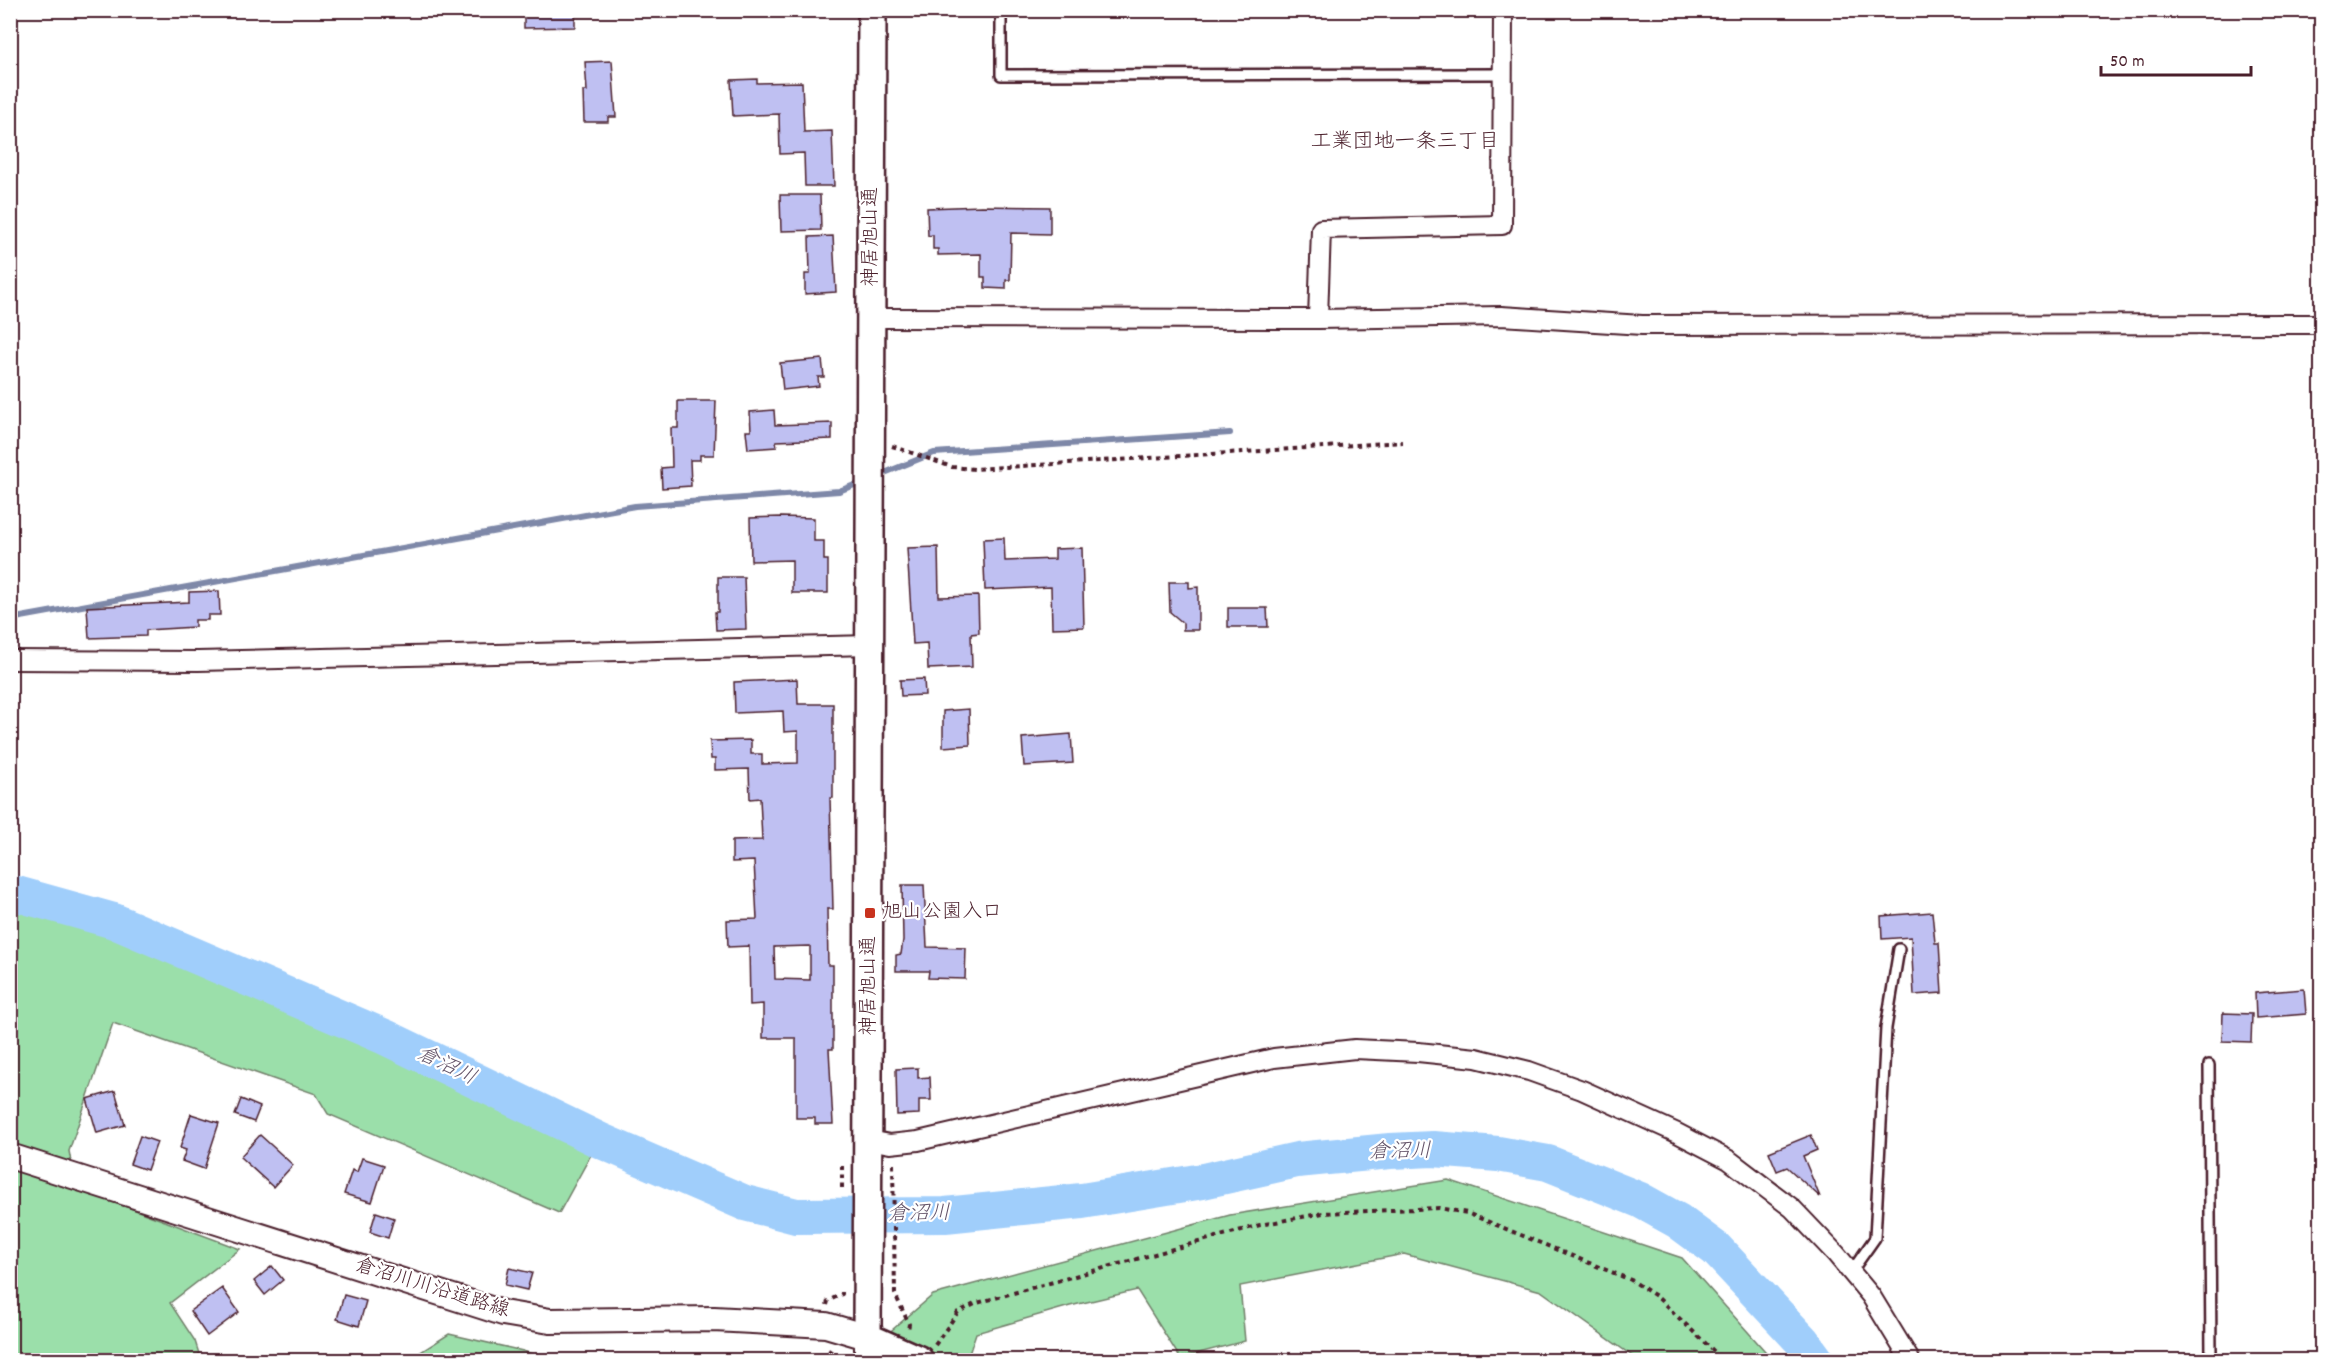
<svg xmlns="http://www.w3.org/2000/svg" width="2332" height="1371" font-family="Dekko,'Klee One',sans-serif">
	<rect width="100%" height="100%" fill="#fff"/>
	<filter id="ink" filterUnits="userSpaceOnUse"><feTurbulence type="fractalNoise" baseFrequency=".0167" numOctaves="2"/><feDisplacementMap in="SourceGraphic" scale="12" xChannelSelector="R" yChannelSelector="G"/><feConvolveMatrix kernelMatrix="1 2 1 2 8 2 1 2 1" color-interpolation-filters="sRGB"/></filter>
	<g filter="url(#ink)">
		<g fill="#9bdfaa" stroke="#727f6a" stroke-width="1.5">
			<polygon points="10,892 114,921 385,1037 599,1140 559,1213 328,1114 316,1094 113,1023 69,1151 76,1188 240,1249 170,1303 195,1341 201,1360 11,1360"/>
			<polygon points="1448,1180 1682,1258 1773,1360 1638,1360 1541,1291 1404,1254 1240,1286 1245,1341 1180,1358 1137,1290 1070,1306 976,1333 967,1360 878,1360 879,1341 933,1295 1230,1215"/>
			<polygon points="449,1334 523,1351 550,1360 408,1360"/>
		</g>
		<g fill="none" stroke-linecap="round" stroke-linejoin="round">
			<g stroke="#7e88a8" stroke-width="6">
				<polyline points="877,476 934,453 1230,433"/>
				<polyline points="10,619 635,506 839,491 862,482"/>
			</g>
			<polyline stroke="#a0cefb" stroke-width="36" points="10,892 114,921 385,1037 599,1140 745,1203 796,1216 945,1215 1082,1201 1203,1181 1297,1160 1390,1151 1433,1149 1498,1154 1548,1163 1640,1200 1678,1221 1716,1249 1802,1341 1816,1360"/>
		</g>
		<g fill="#bfc0f2" stroke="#4a1f2b" stroke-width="1.5" fill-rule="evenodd">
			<polygon points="524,10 575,10 575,27 524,28"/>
			<polygon points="612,61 616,117 608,117 608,122 584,122 583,91 587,91 585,62"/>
			<polygon points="757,79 757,83 802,82 804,132 832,131 834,186 805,186 804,153 780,154 779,114 733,116 731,80"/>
			<polygon points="780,195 820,195 821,230 781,231"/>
			<polygon points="982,206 1050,207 1050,234 1011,233 1010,280 1006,280 1006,289 985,288 985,277 981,277 981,254 938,255 938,249 933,249 933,235 928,236 927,208"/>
			<polygon points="833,236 836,292 805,294 805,274 810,274 809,237"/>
			<polygon points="822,359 824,377 818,377 819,386 783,390 780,363"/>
			<polygon points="678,401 716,401 714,455 700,455 700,460 690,460 691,486 662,488 661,468 672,467 671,428 678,428"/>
			<polygon points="774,410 775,425 832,423 832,439 776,441 777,447 748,449 746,431 751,431 750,412"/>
			<polygon points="781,517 814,518 814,541 824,541 824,560 828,560 828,593 792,593 792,560 751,561 750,518"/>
			<polygon points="1004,538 1005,561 1055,559 1055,549 1082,548 1084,627 1052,628 1051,587 985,590 983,539"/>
			<polygon points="938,547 939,597 978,596 979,633 971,634 972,667 928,669 927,643 913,644 907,548"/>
			<polygon points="718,577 744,577 746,629 716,630 715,612 718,612"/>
			<polygon points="1169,582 1189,582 1189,588 1198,587 1198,630 1183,630 1183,623 1170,612"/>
			<polygon points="219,591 220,615 208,615 208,620 195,620 195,627 146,630 146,636 89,638 87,607 189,602 189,592"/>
			<polygon points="1228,608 1267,608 1268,627 1228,627"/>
			<path d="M797,679L798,704H833V798H830L833,909H827L828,965H833V1049H829L833,1124H815V1118H796V1038H763V1004L750,1005L749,946L728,947L727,920L757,919L754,861L732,862V841L762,840L760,798L750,799L749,769L715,770V759H711L710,741L751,740V754H762V764L798,763V731L784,732L783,711L735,713L734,682ZM810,946V980L775,979L774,947Z"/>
			<polygon points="924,679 925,695 901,696 900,680"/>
			<polygon points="969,709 970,745 943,747 943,711"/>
			<polygon points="1071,734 1073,763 1024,766 1022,738"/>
			<polygon points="902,885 924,885 927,947 966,948 965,979 928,978 929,971 896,971 896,955 901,954 903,940"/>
			<polygon points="1932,912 1935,943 1939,943 1942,993 1914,995 1911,937 1882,939 1881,916"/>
			<polygon points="2304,989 2306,1014 2256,1018 2255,993"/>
			<polygon points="2223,1013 2252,1014 2251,1042 2222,1041"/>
			<polygon points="918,1068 918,1078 930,1077 931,1100 919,1100 919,1114 897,1115 896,1069"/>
			<polygon points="115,1091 125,1125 97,1133 87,1099"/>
			<polygon points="241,1099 260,1107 254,1122 235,1115"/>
			<polygon points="191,1114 219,1123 204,1169 182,1161 186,1150 180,1148"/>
			<polygon points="260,1135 293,1165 273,1187 240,1157"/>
			<polygon points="1811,1135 1817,1150 1803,1156 1820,1197 1787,1167 1777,1171 1769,1152"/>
			<polygon points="140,1136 157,1142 147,1170 130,1164"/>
			<polygon points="362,1158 384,1165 372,1202 344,1194 352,1170 357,1172"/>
			<polygon points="376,1212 394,1218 388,1238 370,1232"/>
			<polygon points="272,1266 283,1280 265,1295 254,1281"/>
			<polygon points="509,1268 532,1273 527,1290 505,1285"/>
			<polygon points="222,1288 239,1312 207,1336 190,1311"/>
			<polygon points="344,1295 366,1301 359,1326 337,1319"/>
		</g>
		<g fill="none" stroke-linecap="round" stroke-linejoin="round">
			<defs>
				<g id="service">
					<polyline points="1001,10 1001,75 1503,74"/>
					<polyline points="2209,1065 2211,1360"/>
					<polyline points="1851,1272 1875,1238 1886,1028 1899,949"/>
				</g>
				<g id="minor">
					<polyline points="872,318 1318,319 1501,316 1642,325 2322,324"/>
					<polyline points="1318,319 1321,229 1502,225 1503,10"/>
					<polyline points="10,660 198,661 871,645"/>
					<polyline points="869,1140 890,1144 918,1141 1274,1058 1355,1049 1418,1052 1476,1058 1529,1071 1582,1090 1677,1133 1729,1160 1792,1208 1836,1254 1871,1296 1910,1360"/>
				</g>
				<polyline id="tertiary" points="10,1156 503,1313 550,1321 714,1319 826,1325 867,1337 867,1360"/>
				<polyline id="secondary" points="872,10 867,1337 919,1360"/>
			</defs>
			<use href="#service" stroke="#4a1f2b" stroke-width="14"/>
			<use href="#minor" stroke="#4a1f2b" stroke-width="22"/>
			<use href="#tertiary" stroke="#4a1f2b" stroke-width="28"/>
			<use href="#secondary" stroke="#4a1f2b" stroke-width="32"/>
			<g stroke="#4a1f2b" stroke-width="4" stroke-dasharray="4.5 4.5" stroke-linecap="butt">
				<polyline points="892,446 952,467 974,469 1403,442"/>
				<polyline points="893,1164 895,1294 909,1324 908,1330"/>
				<polyline points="842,1188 842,1166"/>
				<polyline points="827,1305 828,1301 842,1294 842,1292"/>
				<polyline points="935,1345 958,1312 977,1303 1260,1225 1323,1213 1439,1208 1467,1213 1631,1280 1656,1296 1723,1360"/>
				<polyline points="828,1350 839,1357 840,1360"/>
			</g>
			<use href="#service" stroke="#fff" stroke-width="9"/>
			<use href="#minor" stroke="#fff" stroke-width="18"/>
			<use href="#tertiary" stroke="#fff" stroke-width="24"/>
			<use href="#secondary" stroke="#fff" stroke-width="27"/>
		</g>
	</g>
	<rect fill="#c8321e" stroke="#fff" stroke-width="2" x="864" y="907" width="12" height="12" rx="3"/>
	<g text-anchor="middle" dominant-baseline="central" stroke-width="4.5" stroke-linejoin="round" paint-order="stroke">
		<g font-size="20" fill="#4a1f2b" stroke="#fff">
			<text transform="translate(872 237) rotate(-90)">神居旭山通</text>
			<text transform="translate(870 986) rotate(-90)">神居旭山通</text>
			<text transform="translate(432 1289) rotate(17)">倉沼川川沿道路線</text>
		</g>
		<g font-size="20" fill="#4a1f2b" stroke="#fff" text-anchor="start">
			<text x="882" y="913">旭山公園入口</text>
		</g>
		<g font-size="21" fill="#4a1f2b" stroke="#fff">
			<text x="1405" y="143">工業団地一条三丁目</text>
		</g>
		<g font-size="21" font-style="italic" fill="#645469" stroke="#fff">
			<text transform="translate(446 1067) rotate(26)">倉沼川</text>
			<text transform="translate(1400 1153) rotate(-1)">倉沼川</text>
			<text transform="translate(919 1215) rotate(-1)">倉沼川</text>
		</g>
	</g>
	<rect width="2332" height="1371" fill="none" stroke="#fff" stroke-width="36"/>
	<rect x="18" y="18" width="2296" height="1335" fill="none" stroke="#4a1f2b" stroke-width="2" filter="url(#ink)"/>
	<path d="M2101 66v9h150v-9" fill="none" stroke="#4a1f2b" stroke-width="3"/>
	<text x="2110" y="66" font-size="18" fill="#4a1f2b" stroke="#ffffff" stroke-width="4.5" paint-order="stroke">50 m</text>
</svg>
